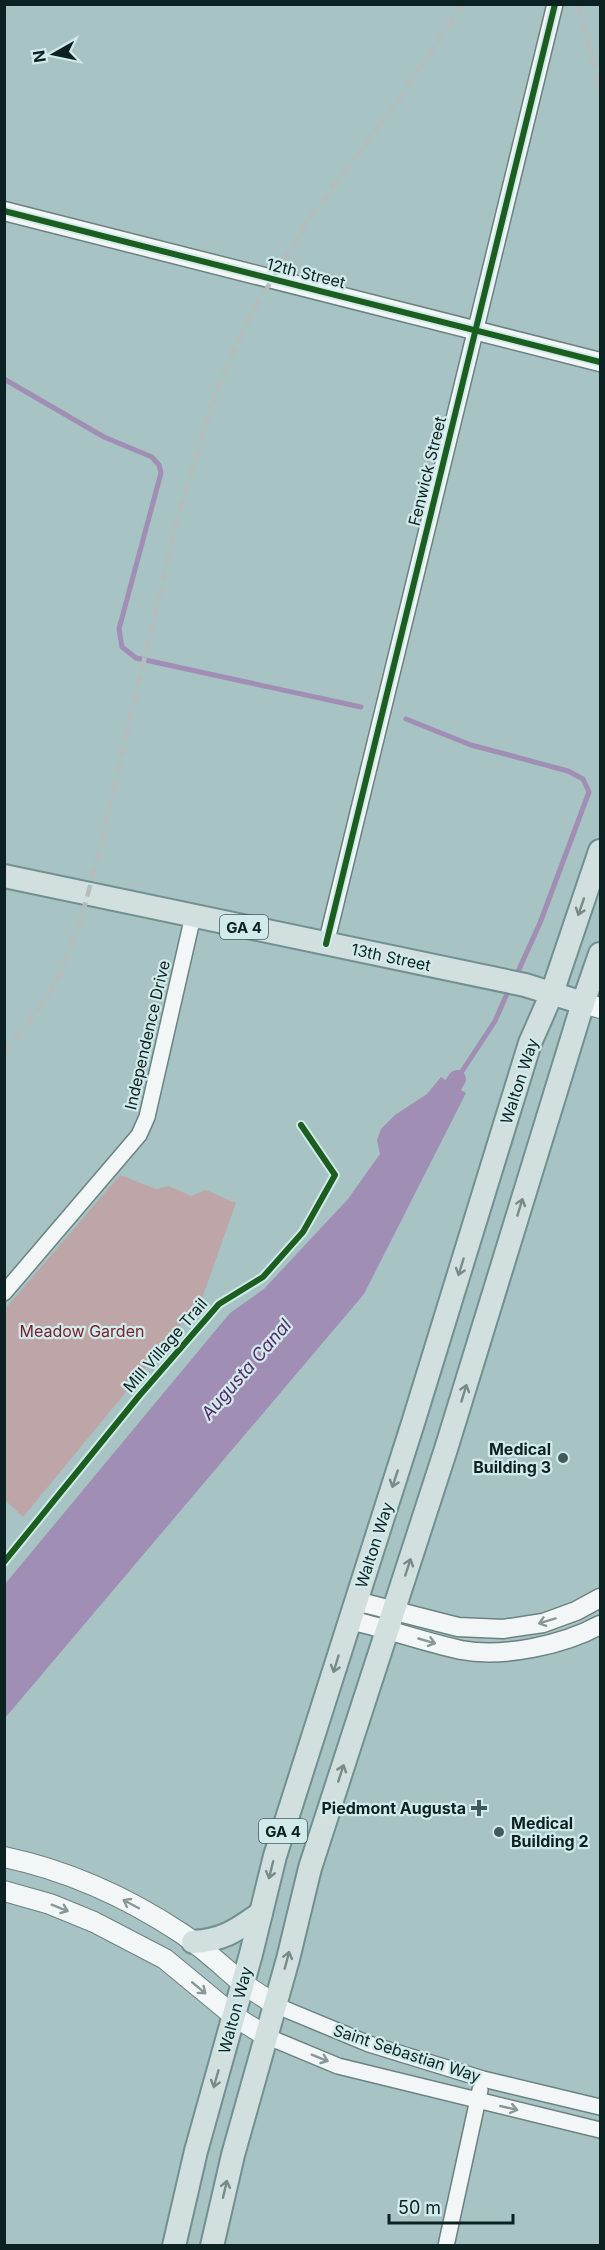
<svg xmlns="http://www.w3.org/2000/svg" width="605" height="2250" font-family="Inter,sans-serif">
	<rect width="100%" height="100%" fill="#a7c3c3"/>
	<polygon fill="#bea6a8" points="120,1175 156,1189 169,1186 191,1196 206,1190 236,1203 201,1301 23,1517 5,1500 5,1309"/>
	<polygon fill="#a18eb5" points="441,1077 466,1093 364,1294 5,1718 5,1584 230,1313 264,1289 348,1199 380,1154 377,1140 381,1129 395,1115 427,1094"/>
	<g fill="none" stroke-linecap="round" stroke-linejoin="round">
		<g stroke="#a18eb5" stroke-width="5">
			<polyline points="4,379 104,437 152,457 159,465 161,473 119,629 122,647 136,658 361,707"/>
			<polyline points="406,719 471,745 568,771 583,779 589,792 540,923 516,976"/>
			<polyline points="457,1079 495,1021 510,987"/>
		</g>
		<polyline stroke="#a18eb5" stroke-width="18" points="440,1105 457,1079"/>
		<defs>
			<g id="minor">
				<polyline points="326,944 555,4"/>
				<polyline points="4,1293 139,1135 147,1117 193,916"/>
				<polyline points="275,2005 369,2044 483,2079 600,2107"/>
				<polyline points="266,2036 338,2066 600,2130"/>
				<polyline points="446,2246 480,2090"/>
			</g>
			<g id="tertiary">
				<polyline points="4,211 600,362"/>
				<polyline points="356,1601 458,1627 503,1629 543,1623 576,1611 600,1598"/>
				<path d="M350,1620C388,1629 424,1642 461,1650C503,1658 563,1645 600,1625"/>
			</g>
			<g id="secondary">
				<polyline points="583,1003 600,1008"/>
				<path d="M4,1857C66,1870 128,1898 181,1933C202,1947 221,1965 241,1982C252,1990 264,1997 275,2005"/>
				<polyline points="4,1891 50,1904 94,1922 165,1959 234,2016 266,2036"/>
			</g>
			<g id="primary">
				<polyline points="4,876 525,985 583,1003"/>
				<path d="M193,1942C224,1940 237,1930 261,1913"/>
				<polyline points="174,2246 196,2151 251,1954 275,1856 413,1423 530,1043 552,993 600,851"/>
				<polyline points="212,2246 233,2155 288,1959 310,1868 446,1449 583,1003 600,954"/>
			</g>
		</defs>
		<use href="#minor" stroke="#6c8282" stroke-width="18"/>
		<use href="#tertiary" stroke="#6c8282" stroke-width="21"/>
		<use href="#secondary" stroke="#6c8282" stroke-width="22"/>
		<use href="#primary" stroke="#719090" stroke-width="26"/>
		<use href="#minor" stroke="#f2f6f6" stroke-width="15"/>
		<use href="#tertiary" stroke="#f2f6f6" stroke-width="18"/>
		<use href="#secondary" stroke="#f2f6f6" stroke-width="20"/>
		<use href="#primary" stroke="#d2dfdf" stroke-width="22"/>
		<g stroke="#b4bcbc" stroke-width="4.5" stroke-dasharray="12 6" stroke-linecap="butt">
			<polyline points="578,4 600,91"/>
			<polyline points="4,1054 43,1003 58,978 80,923 96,864 178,516 211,407 230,359 252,313 309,218 391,111 463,4"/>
		</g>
		<defs>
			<g id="cycleway">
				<polyline points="4,211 600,362"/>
				<polyline points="326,944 555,4"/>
				<polyline points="4,1562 139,1396 219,1304 263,1277 303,1232 335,1175 301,1125"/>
			</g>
		</defs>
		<use href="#cycleway" stroke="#d1ebea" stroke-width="10"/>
		<use href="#cycleway" stroke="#1b5e20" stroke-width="6"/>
	</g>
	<defs><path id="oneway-shaft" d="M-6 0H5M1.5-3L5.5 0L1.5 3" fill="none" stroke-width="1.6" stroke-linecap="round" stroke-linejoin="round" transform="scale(1.5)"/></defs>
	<g stroke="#798a8a">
		<use href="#oneway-shaft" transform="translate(581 907) rotate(109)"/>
		<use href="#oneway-shaft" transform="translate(520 1207) rotate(-73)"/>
		<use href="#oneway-shaft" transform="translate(461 1267) rotate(107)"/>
		<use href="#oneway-shaft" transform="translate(464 1393) rotate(-73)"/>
		<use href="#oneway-shaft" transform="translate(395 1479) rotate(108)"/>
		<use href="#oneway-shaft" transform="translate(408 1567) rotate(-72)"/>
		<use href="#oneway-shaft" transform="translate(336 1664) rotate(107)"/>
		<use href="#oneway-shaft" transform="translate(341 1773) rotate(-72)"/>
		<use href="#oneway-shaft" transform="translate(271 1870) rotate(104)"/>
		<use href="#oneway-shaft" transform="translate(287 1960) rotate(-75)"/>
		<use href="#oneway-shaft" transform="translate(216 2079) rotate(106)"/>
		<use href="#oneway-shaft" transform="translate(225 2189) rotate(-77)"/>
	</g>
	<g stroke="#8a9797">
		<use href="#oneway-shaft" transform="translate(547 1621) rotate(163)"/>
		<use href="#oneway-shaft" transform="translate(427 1641) rotate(16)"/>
		<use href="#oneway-shaft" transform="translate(131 1904) rotate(-152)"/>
		<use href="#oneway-shaft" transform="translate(60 1908) rotate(22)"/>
		<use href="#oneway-shaft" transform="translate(199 1988) rotate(40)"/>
		<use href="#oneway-shaft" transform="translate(320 2058) rotate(22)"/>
		<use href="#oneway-shaft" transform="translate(509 2108) rotate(13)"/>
	</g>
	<g fill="#425a5a" stroke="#d1ebea" stroke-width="2">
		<circle cx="563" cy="1458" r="6"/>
		<path d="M476 1799h6v6h6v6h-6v6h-6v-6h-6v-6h6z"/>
		<circle cx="499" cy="1832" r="6"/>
	</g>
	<g text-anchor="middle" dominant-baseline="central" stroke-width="4.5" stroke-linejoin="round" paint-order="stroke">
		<g fill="#d1ebea" stroke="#475e5e" stroke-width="1.5">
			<rect x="220" y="915" width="48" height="24" rx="4.5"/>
			<rect x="259" y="1819" width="48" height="24" rx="4.5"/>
		</g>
		<g font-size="15" font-weight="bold" fill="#0c2222">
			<text x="244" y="927">GA 4</text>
			<text x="283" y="1831">GA 4</text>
		</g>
		<g font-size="16" fill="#0c2222" stroke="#d1ebea">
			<text transform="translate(306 273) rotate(14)">12th Street</text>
			<text transform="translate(427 471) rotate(-76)">Fenwick Street</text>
			<text transform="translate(391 957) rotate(12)">13th Street</text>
			<text transform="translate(147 1035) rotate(-77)">Independence Drive</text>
			<text transform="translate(519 1081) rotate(-72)">Walton Way</text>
			<text transform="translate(165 1345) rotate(-49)">Mill Village Trail</text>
			<text transform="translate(374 1545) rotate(-72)">Walton Way</text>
			<text transform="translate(235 2010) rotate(-75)">Walton Way</text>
			<text transform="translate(407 2053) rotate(18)">Saint Sebastian Way</text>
		</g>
		<g font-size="16" fill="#792130" stroke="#d1ebea">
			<text x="82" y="1331">Meadow Garden</text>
		</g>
		<g font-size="16" font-weight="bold" fill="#0c2222" stroke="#d1ebea" text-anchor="end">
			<text x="551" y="1449">Medical<tspan x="551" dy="18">Building 3</tspan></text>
			<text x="466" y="1808">Piedmont Augusta</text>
			<text x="511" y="1823" text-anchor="start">Medical<tspan x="511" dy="18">Building 2</tspan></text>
		</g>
		<g font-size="18" font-style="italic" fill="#58286c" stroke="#d1ebea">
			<text transform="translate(246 1369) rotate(-49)">Augusta Canal</text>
		</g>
	</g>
	<rect width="605" height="2250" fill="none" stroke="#0c2222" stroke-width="12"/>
	<g transform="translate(54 54) rotate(261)" stroke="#d1ebea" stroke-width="4.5" paint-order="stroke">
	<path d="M0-4.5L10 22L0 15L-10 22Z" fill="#0c2222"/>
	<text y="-9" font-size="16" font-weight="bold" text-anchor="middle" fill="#0c2222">N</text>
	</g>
	<path d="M389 2214v9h124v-9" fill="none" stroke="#0c2222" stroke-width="3"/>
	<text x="398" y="2214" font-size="18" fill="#0c2222" stroke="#d1ebea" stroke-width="4.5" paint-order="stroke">50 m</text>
</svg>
